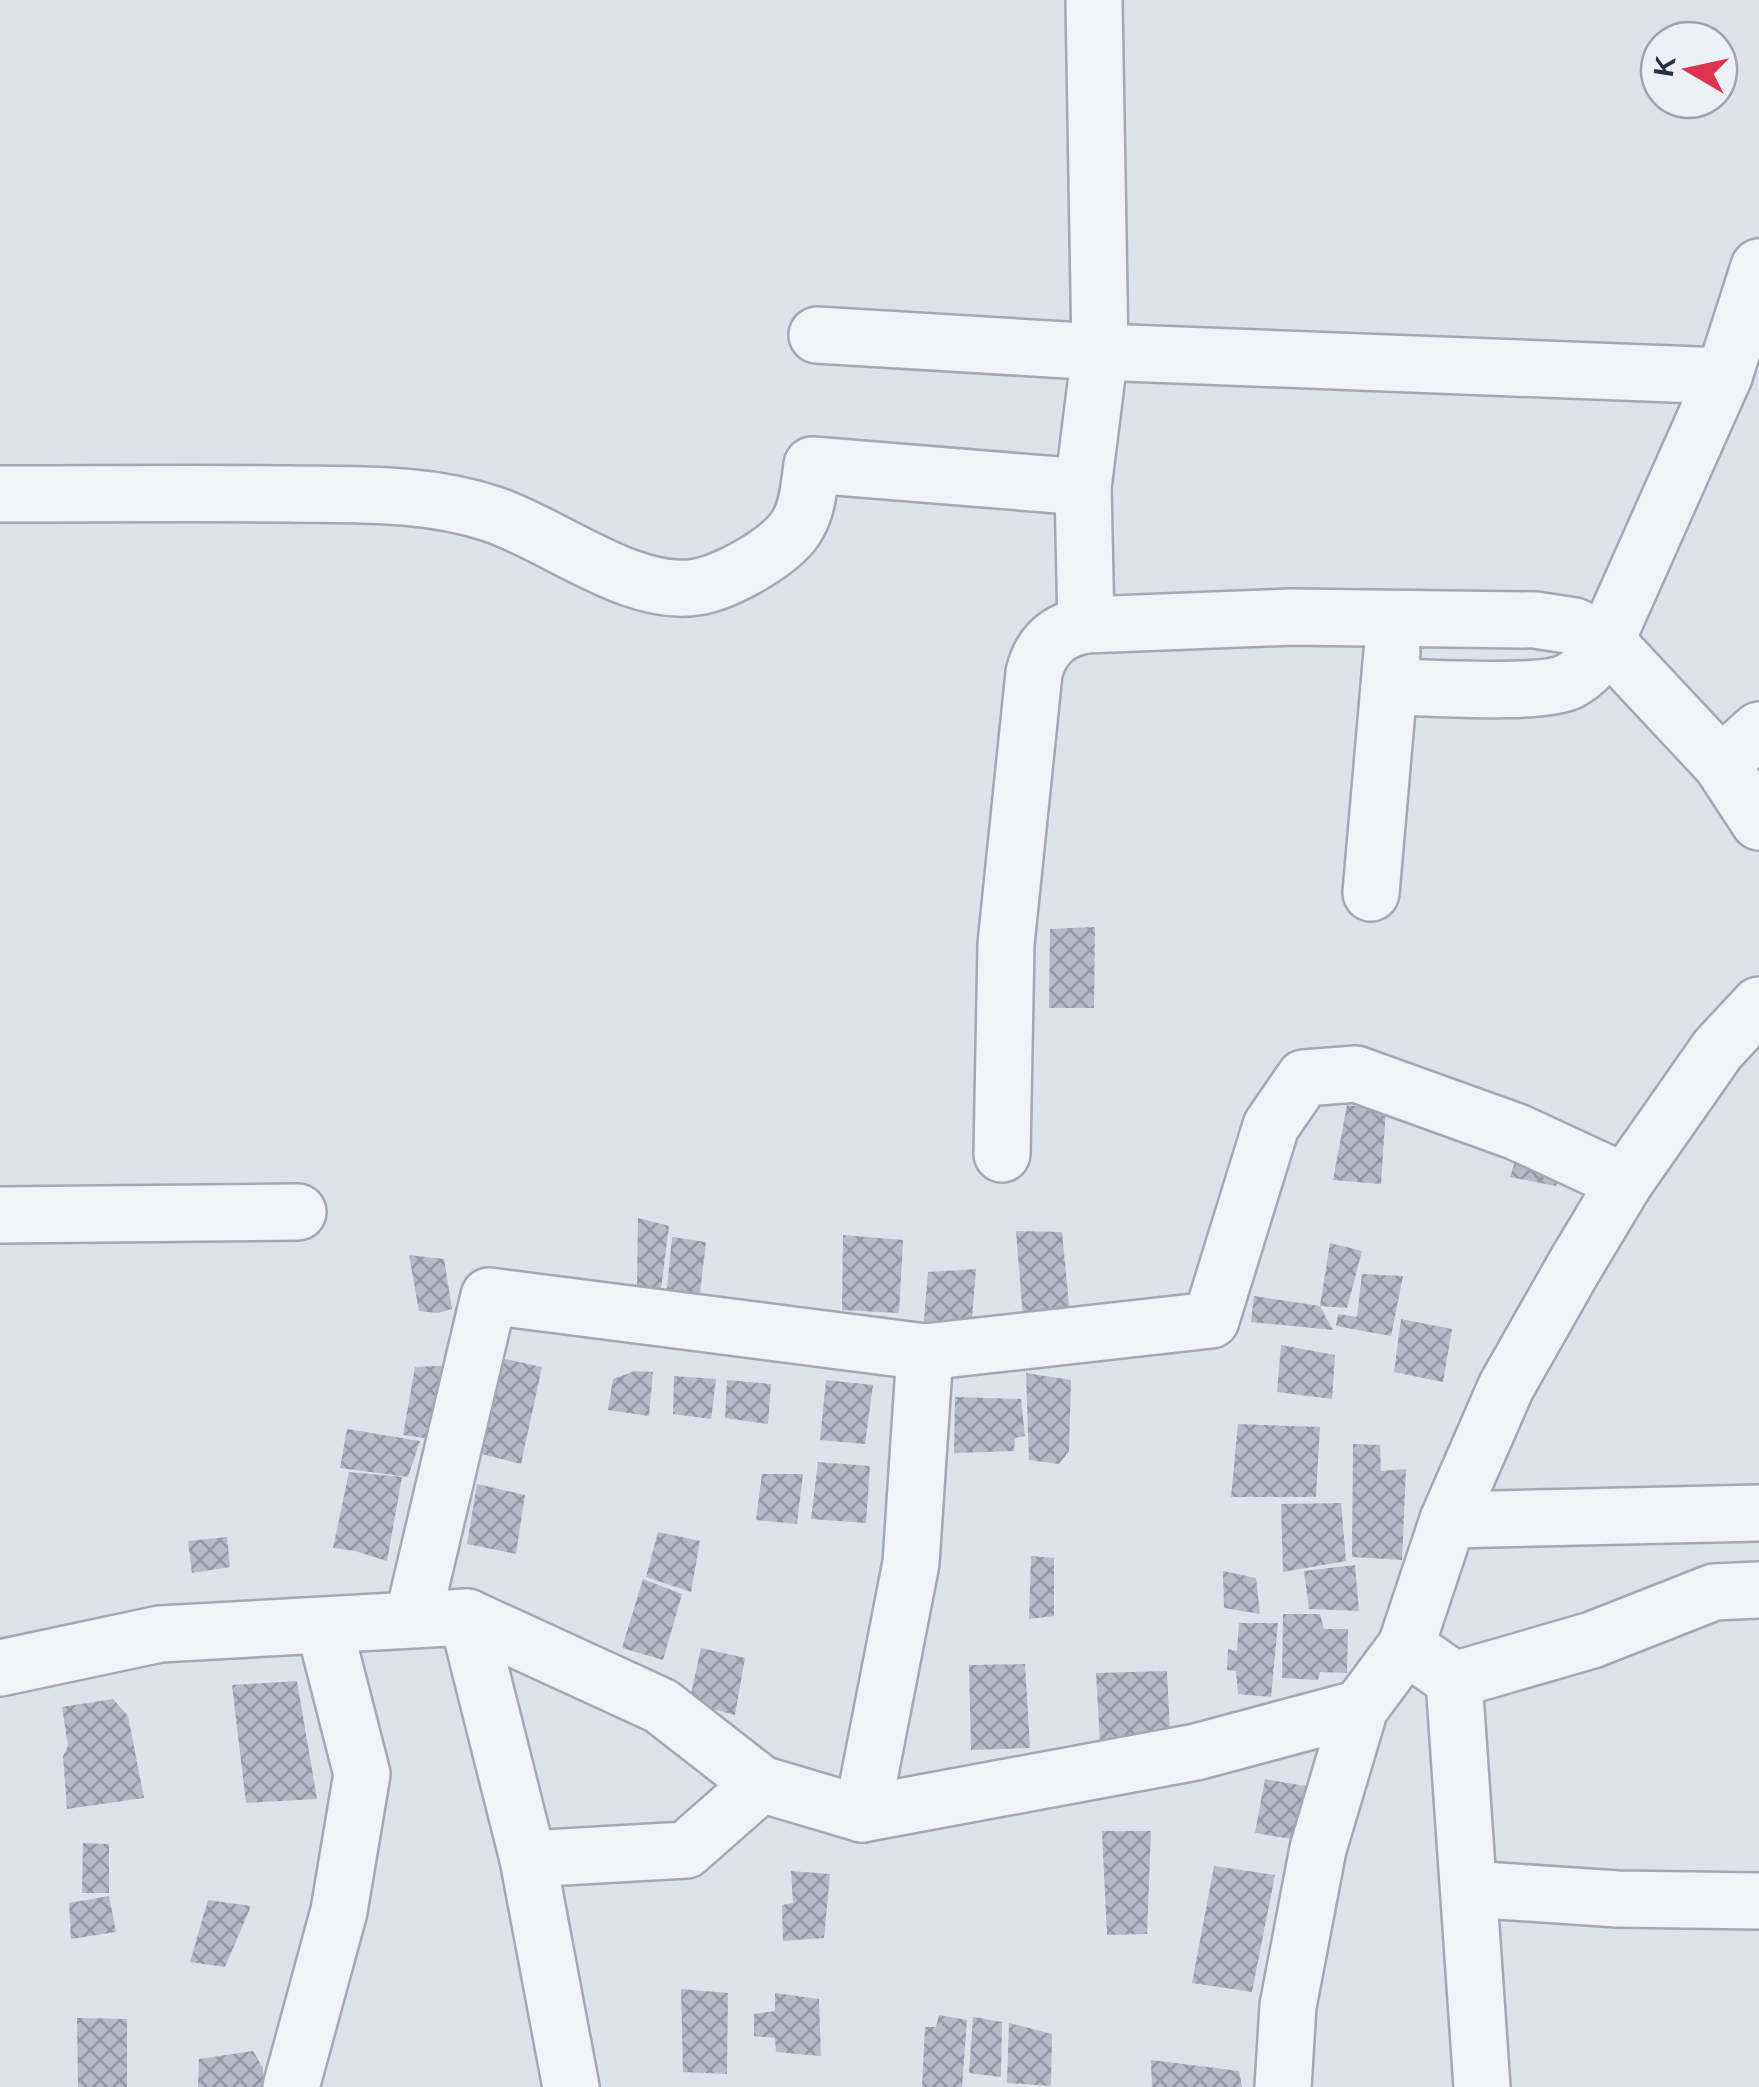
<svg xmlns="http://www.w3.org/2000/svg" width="1759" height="2087" font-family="Helvetica,sans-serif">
	<defs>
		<pattern id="building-cross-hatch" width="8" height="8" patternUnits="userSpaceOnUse" patternTransform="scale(2.5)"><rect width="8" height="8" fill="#b4bbc7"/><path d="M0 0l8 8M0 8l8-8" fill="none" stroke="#9298a3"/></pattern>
	</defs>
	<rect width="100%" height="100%" fill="#dee2e9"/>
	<g fill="url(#building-cross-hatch)">
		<polygon points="1095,927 1094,1008 1049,1008 1050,929"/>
		<polygon points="1347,1105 1386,1109 1381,1184 1333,1180"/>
		<polygon points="1516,1159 1564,1166 1556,1186 1510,1177"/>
		<polygon points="638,1218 669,1226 661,1289 637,1286"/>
		<polygon points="1016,1231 1062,1232 1070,1315 1023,1319"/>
		<polygon points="843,1235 903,1240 899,1313 842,1310"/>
		<polygon points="672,1237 706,1242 700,1293 667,1289"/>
		<polygon points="1330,1243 1362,1251 1347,1308 1320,1306"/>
		<polygon points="409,1255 444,1259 452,1309 438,1313 419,1311"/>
		<polygon points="976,1269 971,1330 923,1331 928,1272"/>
		<polygon points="1362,1274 1403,1276 1391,1336 1336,1326 1338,1314 1357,1317"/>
		<polygon points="1254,1296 1320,1306 1333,1330 1251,1322"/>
		<polygon points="1401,1319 1452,1329 1443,1382 1394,1372"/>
		<polygon points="1281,1345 1335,1355 1332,1399 1277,1392"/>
		<polygon points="501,1358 542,1367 521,1464 482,1454"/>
		<polygon points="457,1365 447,1441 403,1435 415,1367"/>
		<polygon points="635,1371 653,1372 649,1416 608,1410 613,1379"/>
		<polygon points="1026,1373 1071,1380 1069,1451 1059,1464 1029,1460"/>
		<polygon points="674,1376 716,1379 711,1419 673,1414"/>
		<polygon points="727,1380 771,1384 768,1424 725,1418"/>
		<polygon points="826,1380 873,1385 865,1444 820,1440"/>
		<polygon points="955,1397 1021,1399 1025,1436 1015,1438 1014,1451 954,1453"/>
		<polygon points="1238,1424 1320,1427 1316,1497 1231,1497"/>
		<polygon points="347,1429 420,1441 408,1477 340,1468"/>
		<polygon points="1353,1444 1380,1445 1381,1471 1406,1469 1402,1560 1352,1557"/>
		<polygon points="818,1462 870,1466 866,1523 811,1519"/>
		<polygon points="349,1472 402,1477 387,1561 355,1551 333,1548"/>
		<polygon points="762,1474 803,1474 797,1524 756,1520"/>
		<polygon points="477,1484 525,1495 516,1554 467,1544"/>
		<polygon points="1341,1503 1346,1561 1283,1572 1281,1504"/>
		<polygon points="658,1532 700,1541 691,1592 646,1577"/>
		<polygon points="227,1537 230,1567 192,1573 188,1541"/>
		<polygon points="1031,1556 1054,1558 1054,1616 1029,1619"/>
		<polygon points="1355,1565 1359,1611 1309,1609 1304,1571"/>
		<polygon points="1223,1571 1256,1578 1260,1614 1224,1608"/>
		<polygon points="643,1579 682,1594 663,1660 622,1648"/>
		<polygon points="1283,1614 1320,1614 1324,1629 1348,1629 1347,1673 1320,1672 1318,1680 1282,1678"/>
		<polygon points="1239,1623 1278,1623 1271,1697 1238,1694 1236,1671 1227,1670 1228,1649 1237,1651"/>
		<polygon points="701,1648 745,1658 735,1715 689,1703"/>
		<polygon points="1025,1664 1030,1748 971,1750 969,1665"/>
		<polygon points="1167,1671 1170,1734 1100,1742 1096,1673"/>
		<polygon points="297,1681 317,1799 246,1803 232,1685"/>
		<polygon points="113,1699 128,1716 144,1798 67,1809 63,1756 68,1746 62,1707"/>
		<polygon points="1265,1779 1316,1788 1310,1842 1255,1833"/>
		<polygon points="1102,1831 1151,1831 1147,1934 1107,1935"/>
		<polygon points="83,1843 109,1844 109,1893 82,1893"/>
		<polygon points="1214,1866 1275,1875 1252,1992 1192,1983"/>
		<polygon points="791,1871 830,1874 824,1938 783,1941 782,1905 793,1903"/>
		<polygon points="109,1896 116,1932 71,1939 69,1903"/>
		<polygon points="208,1900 251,1906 225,1967 190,1962"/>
		<polygon points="681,1989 728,1993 727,2074 683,2072"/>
		<polygon points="775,1993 819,1999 821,2056 776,2052 775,2038 754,2036 754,2014 775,2011"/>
		<polygon points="939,2015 967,2020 962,2087 922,2087 925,2027 936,2027"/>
		<polygon points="973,2017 1002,2022 1001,2077 969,2073"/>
		<polygon points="77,2018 127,2019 127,2087 78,2087"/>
		<polygon points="1009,2023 1052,2034 1051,2086 1007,2083"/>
		<polygon points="253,2051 263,2068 263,2087 198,2087 199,2059"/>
		<polygon points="1151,2060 1239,2071 1242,2087 1152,2087"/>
	</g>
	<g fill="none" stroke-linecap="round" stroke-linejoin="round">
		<defs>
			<g id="minor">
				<polyline points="1094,0 1100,352 1083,487 1086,625 1292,617 1535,620 1574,626 1606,641 1721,764 1759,822"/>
				<polyline points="817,335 1100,352 1724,376"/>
				<path d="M0,494C96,494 193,493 289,494C357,495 426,492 492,514C555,535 632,598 697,587C726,582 784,551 798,524C808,507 809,485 812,465L1083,487"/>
				<path d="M1389,687C1427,687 1541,696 1570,681C1587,672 1598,658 1606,641L1724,376L1759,267"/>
				<polyline points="1721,764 1759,730"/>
				<polyline points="1371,893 1392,652"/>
				<path d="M1002,1154L1006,944L1034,673C1041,645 1058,630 1086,625"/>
				<polyline points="0,1215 298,1212"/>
				<polyline points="1448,1520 1759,1513"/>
				<polyline points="467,1617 661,1706 761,1784 862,1814 1196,1752 1360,1708"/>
				<polyline points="413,1618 489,1296 925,1352 1211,1320 1271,1126 1304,1078 1356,1074 1517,1132 1625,1182"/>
				<polyline points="1406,1646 1454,1680 1482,2087"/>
				<polyline points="0,1668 160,1634 467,1617 528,1859 571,2087"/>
				<polyline points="1454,1680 1592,1640 1714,1592 1759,1590"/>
				<polyline points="862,1814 911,1563 925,1352"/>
				<polyline points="528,1859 686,1850 761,1784"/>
				<polyline points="1469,1889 1618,1899 1759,1901"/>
				<polyline points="291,2087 339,1911 362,1774 324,1626"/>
				<polyline points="1283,2087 1288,2006 1318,1849 1360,1708 1406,1646 1448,1520 1506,1387 1574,1267 1625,1182 1718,1049 1759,1005"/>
			</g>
		</defs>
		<use href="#minor" stroke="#a3a9b4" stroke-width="60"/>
		<use href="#minor" stroke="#f1f3f7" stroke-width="55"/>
	</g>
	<g transform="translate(1689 70) rotate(279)"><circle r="48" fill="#edf1f6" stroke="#9da4ae" stroke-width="2.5"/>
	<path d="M0-8L18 38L0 25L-18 38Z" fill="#dd334e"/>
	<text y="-15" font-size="28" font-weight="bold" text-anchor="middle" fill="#253042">K</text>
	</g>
</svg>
